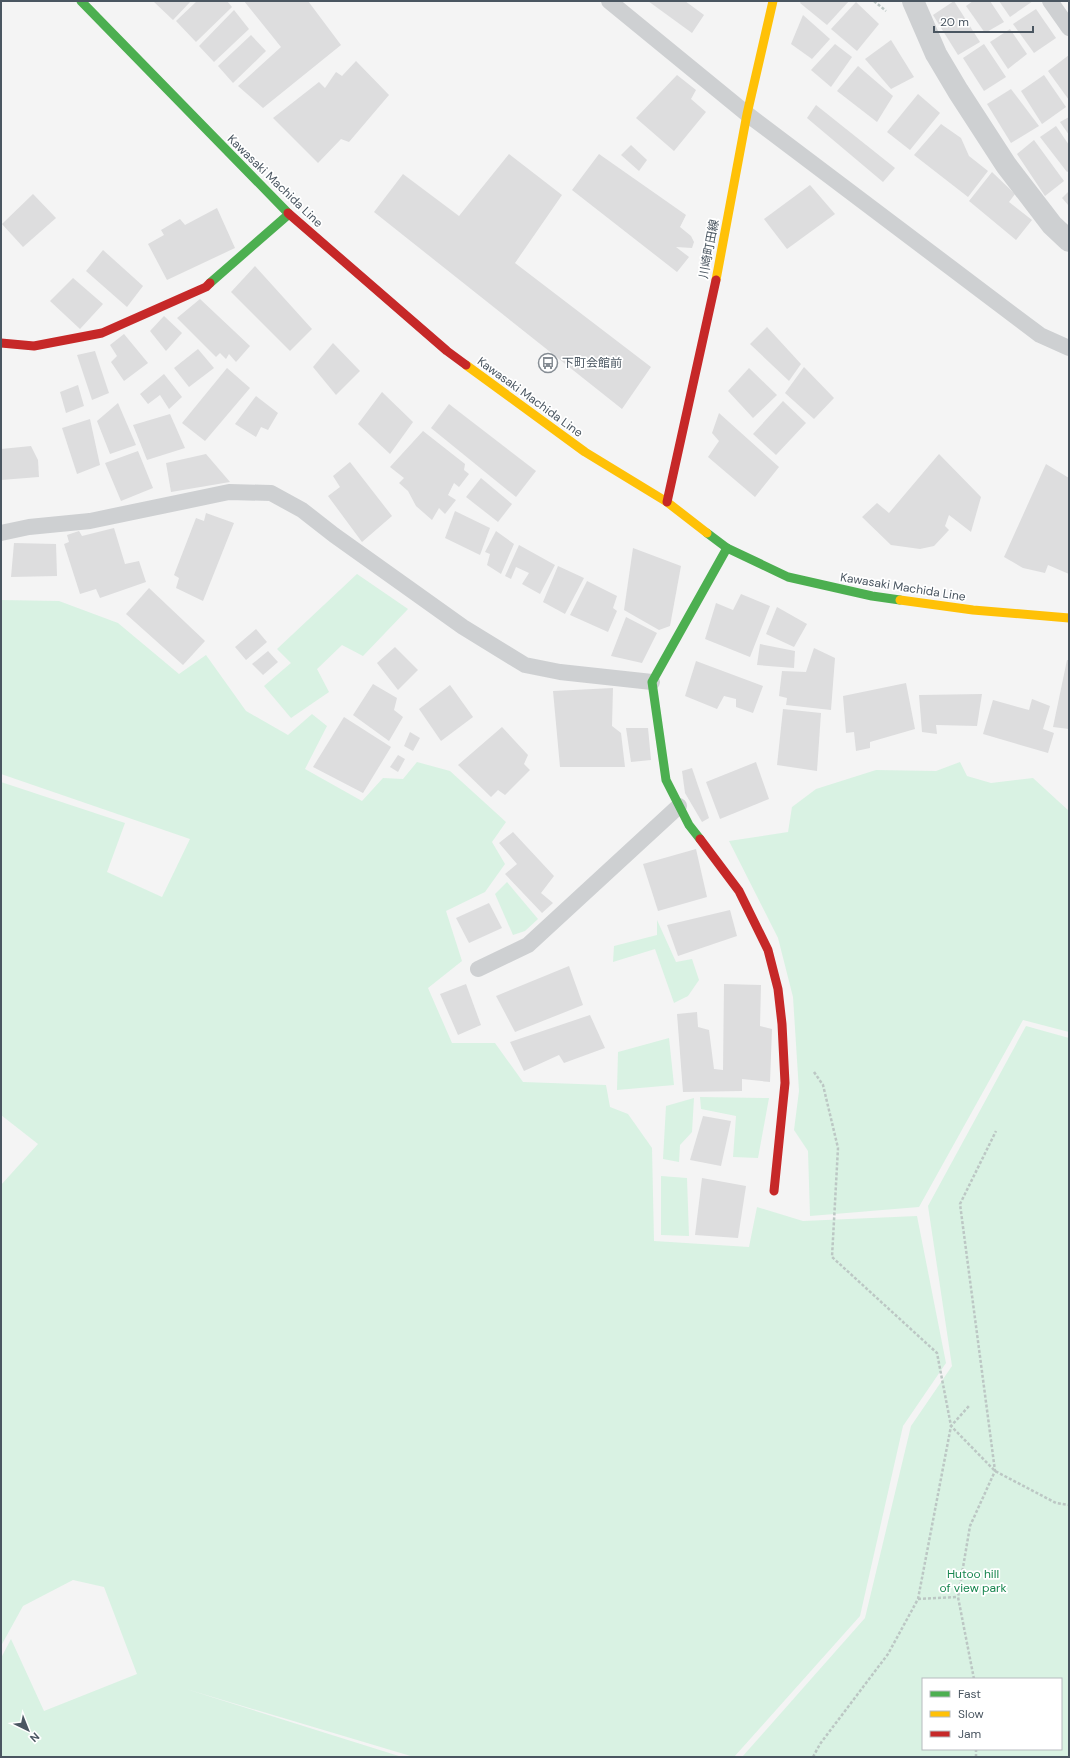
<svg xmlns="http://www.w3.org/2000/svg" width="1070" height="1758" font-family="'DM Sans','Noto Sans JP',sans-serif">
	<rect width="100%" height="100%" fill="#f4f4f4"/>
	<g fill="#d9f2e3" fill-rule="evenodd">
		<polygon points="357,574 408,609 363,656 342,645 317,669 329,692 291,718 264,686 291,663 277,649"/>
		<polygon points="1,600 59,601 118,623 179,674 206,655 246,711 288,735 312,714 327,726 305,769 362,801 383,778 403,779 417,762 450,771 506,822 492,842 505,864 485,892 446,911 462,961 428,988 452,1043 495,1043 523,1082 606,1085 610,1107 628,1114 652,1148 654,1241 749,1247 757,1207 803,1221 917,1216 946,1363 903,1426 860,1616 734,1757 414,1757 186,1689 402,1757 1,1757 1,1658 11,1639 44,1711 137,1674 104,1587 73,1580 23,1606 1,1646 1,1185 38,1144 1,1115 1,782 125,823 107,872 162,897 190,839 1,774"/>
		<polygon points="960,762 967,776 991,783 1033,778 1069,811 1069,1032 1023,1020 919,1207 810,1216 808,1151 794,1130 799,1091 793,997 778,938 729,841 788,832 792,807 816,789 876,770 936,771"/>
		<polygon points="507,882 538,919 525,931 513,935 495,894"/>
		<polygon points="657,920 676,962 692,959 699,980 688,996 674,1003 655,949 613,962 614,946 657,935"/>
		<path d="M1026,1026L1069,1038V1757H742L865,1618L911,1426L952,1366L928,1206ZM923,1679H1061V1749H923Z"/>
		<polygon points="669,1038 674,1085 617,1090 618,1052"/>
		<polygon points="700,1097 769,1098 758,1158 733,1157 736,1116 701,1109"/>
		<polygon points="694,1098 692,1132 680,1145 679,1162 663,1159 666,1106"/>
		<polygon points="661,1176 687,1178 689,1236 661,1235"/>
	</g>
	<g fill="#ddddde">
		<polygon points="153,1 191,1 173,20"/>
		<polygon points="197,1 227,1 232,7 196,42 176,21"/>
		<polygon points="244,1 308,1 341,45 263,108 238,86 281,47"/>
		<polygon points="648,1 685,1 704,15 692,33"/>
		<polygon points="801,1 849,1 827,25 800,3"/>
		<polygon points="954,1 980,42 958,55 933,15"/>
		<polygon points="973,1 990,1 1004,22 985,33 966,6"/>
		<polygon points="999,1 1033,1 1010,17"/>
		<polygon points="856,2 879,24 857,51 831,29"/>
		<polygon points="1036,9 1056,38 1034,53 1013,24"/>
		<polygon points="234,10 249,29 214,62 199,46"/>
		<polygon points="803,15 830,39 812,59 791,44"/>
		<polygon points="1010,29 1027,54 1008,69 990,42"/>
		<polygon points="251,35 266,51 233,83 218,66"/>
		<polygon points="891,40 914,77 891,89 865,59"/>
		<polygon points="835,44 852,57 831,87 811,70"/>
		<polygon points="984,44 1006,77 984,91 963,58"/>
		<polygon points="1069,55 1069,100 1048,71"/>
		<polygon points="356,61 389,95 349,142 341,139 318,163 273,118 319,82 325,88 336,72 342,76"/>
		<polygon points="858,66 893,96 877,122 837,91"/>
		<polygon points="677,75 696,90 691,99 706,112 674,151 636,118"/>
		<polygon points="1044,75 1066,107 1042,124 1021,91"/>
		<polygon points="1011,89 1039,126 1011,143 987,104"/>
		<polygon points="918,94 940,113 910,150 887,132"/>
		<polygon points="816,105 895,168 883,182 807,118"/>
		<polygon points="1069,117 1069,135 1060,122"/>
		<polygon points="941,124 961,138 969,156 988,171 968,197 914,155"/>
		<polygon points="1056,126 1069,145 1069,171 1067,172 1040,137"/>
		<polygon points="1034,140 1064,181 1045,196 1017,154"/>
		<polygon points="631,145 647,160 639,171 621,155"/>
		<polygon points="509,154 562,195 515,263 651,367 622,409 374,212 403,174 459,216"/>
		<polygon points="599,154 686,215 680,227 691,236 694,242 692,248 676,247 689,257 677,272 572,190"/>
		<polygon points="992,172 1015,194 1009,202 1032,220 1016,240 969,201"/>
		<polygon points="810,185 835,214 787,249 764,219"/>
		<polygon points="1069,191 1069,206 1062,198"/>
		<polygon points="33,194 56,218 23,247 2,224"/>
		<polygon points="217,208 235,248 167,280 148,244 164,235 161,230 180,219 185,225"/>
		<polygon points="103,250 143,286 127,307 86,271"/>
		<polygon points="255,266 312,329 290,351 231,292"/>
		<polygon points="73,278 103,304 80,329 50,301"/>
		<polygon points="200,299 250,346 236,362 229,354 226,359 220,353 216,357 177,318"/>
		<polygon points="164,316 182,333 166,351 150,331"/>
		<polygon points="767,327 801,364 789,381 750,344"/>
		<polygon points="124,334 148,363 124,381 111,362 117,356 110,345"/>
		<polygon points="333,343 360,371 336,395 313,367"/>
		<polygon points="198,349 214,368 189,387 174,368"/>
		<polygon points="95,351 109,393 92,400 77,355"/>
		<polygon points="804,367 834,398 814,419 785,393"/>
		<polygon points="227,368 250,388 205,441 182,423"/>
		<polygon points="749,368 777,395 753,418 728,391"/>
		<polygon points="164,374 182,397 169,409 160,395 148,404 140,394"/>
		<polygon points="78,385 84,406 66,413 60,392"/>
		<polygon points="382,392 413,422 390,454 358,424"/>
		<polygon points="256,396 278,413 268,430 261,427 256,437 235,424"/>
		<polygon points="783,401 806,423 776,455 753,434"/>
		<polygon points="118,403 136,445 110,454 97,421"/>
		<polygon points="449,404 536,471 516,497 431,428"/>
		<polygon points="719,413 779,467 755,497 708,457 719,441 712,433"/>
		<polygon points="170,414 185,448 147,460 133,425"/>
		<polygon points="90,419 100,465 77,474 62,428"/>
		<polygon points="423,431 465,464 464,470 469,474 459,487 454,483 448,495 456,500 445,514 439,508 432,520 416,506 408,491 399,483 404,478 390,467"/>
		<polygon points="31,446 38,460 39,477 1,480 1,449"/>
		<polygon points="138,451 153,488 121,501 105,463"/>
		<polygon points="206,454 230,482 171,492 166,463"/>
		<polygon points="939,454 981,497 971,532 949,515 945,526 949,530 934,546 920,549 891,545 862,517 877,503 889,513"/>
		<polygon points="350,462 392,516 362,542 328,496 340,487 333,476"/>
		<polygon points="1046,464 1069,478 1069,574 1048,565 1045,573 1023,568 1004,557"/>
		<polygon points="481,478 512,504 498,522 466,497"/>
		<polygon points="455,511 490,528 480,555 445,538"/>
		<polygon points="206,513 234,523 203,601 176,588 179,578 174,575 196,518 204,521"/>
		<polygon points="114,528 125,564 139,561 146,582 100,598 96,589 80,594 64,544 69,542 67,535 79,531 82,536"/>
		<polygon points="496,531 514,544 501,574 487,565 490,554 485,552"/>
		<polygon points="14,543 56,544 57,576 11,577"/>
		<polygon points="519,545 555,565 540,594 522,584 529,573 516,567 511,579 505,576"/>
		<polygon points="633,548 681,566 670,626 659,630 624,610"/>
		<polygon points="558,566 584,578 565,614 543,602"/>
		<polygon points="587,581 617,596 613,608 617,611 608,632 570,615"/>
		<polygon points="149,588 205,641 183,665 126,614"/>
		<polygon points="741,594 770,606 750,657 705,639 716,603 733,610"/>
		<polygon points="777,607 807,624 794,647 766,634"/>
		<polygon points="626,617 657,633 642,663 611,656"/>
		<polygon points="256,629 267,642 246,660 235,647"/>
		<polygon points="760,644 795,651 794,668 757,665"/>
		<polygon points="395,647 418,670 398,690 377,663"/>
		<polygon points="814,648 835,658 831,710 786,705 787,698 779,696 782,671 806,672"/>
		<polygon points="268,651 278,662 263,675 252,664"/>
		<polygon points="1067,660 1069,660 1069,729 1053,727"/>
		<polygon points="696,661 763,686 753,713 736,707 736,699 724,696 717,709 685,696"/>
		<polygon points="906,683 915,729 870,742 870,748 856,751 854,732 846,733 843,696"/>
		<polygon points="373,684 397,698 394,710 403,717 389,741 353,715"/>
		<polygon points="450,685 473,717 441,741 419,709"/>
		<polygon points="613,688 612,726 621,733 625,767 560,767 553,691"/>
		<polygon points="982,694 977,726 936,725 937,734 922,732 919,695"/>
		<polygon points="1032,699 1050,706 1043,729 1054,733 1048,753 983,734 993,700 1029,710"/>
		<polygon points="783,709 821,713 817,771 777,765"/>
		<polygon points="344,717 391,747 363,793 313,767"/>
		<polygon points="502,727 528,755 524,764 530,770 505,795 498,790 491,797 458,765"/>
		<polygon points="626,728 648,728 651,760 631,762"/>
		<polygon points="410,732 420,738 413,751 404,746"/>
		<polygon points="398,755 405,759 398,772 390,767"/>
		<polygon points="756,762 769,799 720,819 706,782"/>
		<polygon points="692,768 709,818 702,822 685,793 682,771"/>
		<polygon points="513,832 554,876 541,893 553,903 542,913 505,874 517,864 499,843"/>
		<polygon points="696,849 707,897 658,911 643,864"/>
		<polygon points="489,903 502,928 469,943 456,918"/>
		<polygon points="730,910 737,936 678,956 667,925"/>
		<polygon points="569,966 583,1005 515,1032 496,996"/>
		<polygon points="466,984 481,1025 458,1035 440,994"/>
		<polygon points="724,984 761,985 760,1026 772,1029 770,1082 742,1079 742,1091 683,1092 677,1014 697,1012 698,1027 709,1030 714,1069 723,1070"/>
		<polygon points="590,1015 605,1048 564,1063 559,1055 524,1071 510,1042"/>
		<polygon points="703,1116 731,1121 721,1166 690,1160"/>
		<polygon points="702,1178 746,1186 738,1238 695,1235"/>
	</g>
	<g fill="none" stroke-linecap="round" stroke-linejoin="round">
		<g stroke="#bcc7c4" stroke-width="2.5" stroke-dasharray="3 2" stroke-linecap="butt">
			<polyline points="874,1 886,11"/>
			<polyline points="814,1072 823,1085 838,1148 832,1257 937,1353 951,1426 995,1471 1056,1503 1069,1505"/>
			<polyline points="918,1599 958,1597"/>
			<polyline points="974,1679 958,1597 970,1526 995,1471 960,1204 996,1131"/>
			<polyline points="813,1757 820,1744 888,1654 918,1599 951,1426 969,1406"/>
			<polyline points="976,1757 976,1749"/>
		</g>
		<g stroke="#ced0d2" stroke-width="16">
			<polyline points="609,1 747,114 1040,335 1069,348"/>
			<polyline points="1050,1 1069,28"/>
			<polyline points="1,533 29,527 90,521 229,492 271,493 302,510 334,535 463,627 525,665 560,672 652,682"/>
			<polyline points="478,969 528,945 679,806"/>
		</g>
		<polyline stroke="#ced0d2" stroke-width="22" points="913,1 936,54 958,91 1006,165 1052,225 1069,241"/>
		<g stroke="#4caf50" stroke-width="9">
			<polyline points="81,1 288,213"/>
			<polyline points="210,283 289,214"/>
			<polyline points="707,533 727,548 788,577 872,596 900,600"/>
			<polyline points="700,839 689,825 666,780 652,682 727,548"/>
		</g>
		<g stroke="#ffc107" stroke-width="9">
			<polyline points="716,280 747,114 773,1"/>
			<polyline points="466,365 585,452 667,502 707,533"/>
			<polyline points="900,600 973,610 1069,618"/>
		</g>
		<g stroke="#c62828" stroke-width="9">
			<polyline points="288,213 447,351 466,365"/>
			<polyline points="1,343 34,346 102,333 206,287 210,283"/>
			<polyline points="667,502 716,280"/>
			<polyline points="700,839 739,891 768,950 778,989 782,1024 785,1083 774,1191"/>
		</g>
	</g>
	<defs>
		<symbol id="bus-ring" viewBox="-11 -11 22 22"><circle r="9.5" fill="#fff" stroke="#868d94" stroke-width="1.5"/><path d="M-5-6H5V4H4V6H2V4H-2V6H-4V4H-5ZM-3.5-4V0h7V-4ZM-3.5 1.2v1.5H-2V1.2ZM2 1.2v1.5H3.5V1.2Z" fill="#868d94"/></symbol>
	</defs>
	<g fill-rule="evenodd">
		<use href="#bus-ring" x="537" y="352" width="22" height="22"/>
	</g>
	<g text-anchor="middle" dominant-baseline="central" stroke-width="3.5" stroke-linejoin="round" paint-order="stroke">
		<g font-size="12" fill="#4a5661" stroke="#fff">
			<text transform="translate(275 181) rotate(44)">Kawasaki Machida Line</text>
			<text transform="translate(709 249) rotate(-79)">川崎町田線</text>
			<text transform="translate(530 397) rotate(36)">Kawasaki Machida Line</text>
			<text transform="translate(903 587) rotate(9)">Kawasaki Machida Line</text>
		</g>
		<g font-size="12" fill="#4a5661" stroke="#fff" text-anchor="start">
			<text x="562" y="363">下町会館前</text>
		</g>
		<g font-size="12" fill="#17864f" stroke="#fff">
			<text x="973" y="1574">Hutoo hill<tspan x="973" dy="14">of view park</tspan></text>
		</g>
	</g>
	<rect width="1070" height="1758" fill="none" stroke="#4a5661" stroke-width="4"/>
	<rect x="922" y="1678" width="140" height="72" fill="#ffffff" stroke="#b7bbc0"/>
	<rect x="930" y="1691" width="20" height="6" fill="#4caf50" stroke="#b7bbc0"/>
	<text x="958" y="1698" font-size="12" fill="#4a5661">Fast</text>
	<rect x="930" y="1711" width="20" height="6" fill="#ffc107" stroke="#b7bbc0"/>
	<text x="958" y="1718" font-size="12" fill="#4a5661">Slow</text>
	<rect x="930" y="1731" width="20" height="6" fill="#c62828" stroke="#b7bbc0"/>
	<text x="958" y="1738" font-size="12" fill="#4a5661">Jam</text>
	<g transform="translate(28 1730) rotate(137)" stroke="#ffffff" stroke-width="3" paint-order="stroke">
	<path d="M0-3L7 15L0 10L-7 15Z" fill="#4a5661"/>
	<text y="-6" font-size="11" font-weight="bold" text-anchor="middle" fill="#4a5661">N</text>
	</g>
	<path d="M934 26v6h99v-6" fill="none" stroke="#4a5661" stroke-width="2"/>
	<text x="940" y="26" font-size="12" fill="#4a5661" stroke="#ffffff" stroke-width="3" paint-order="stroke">20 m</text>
</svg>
